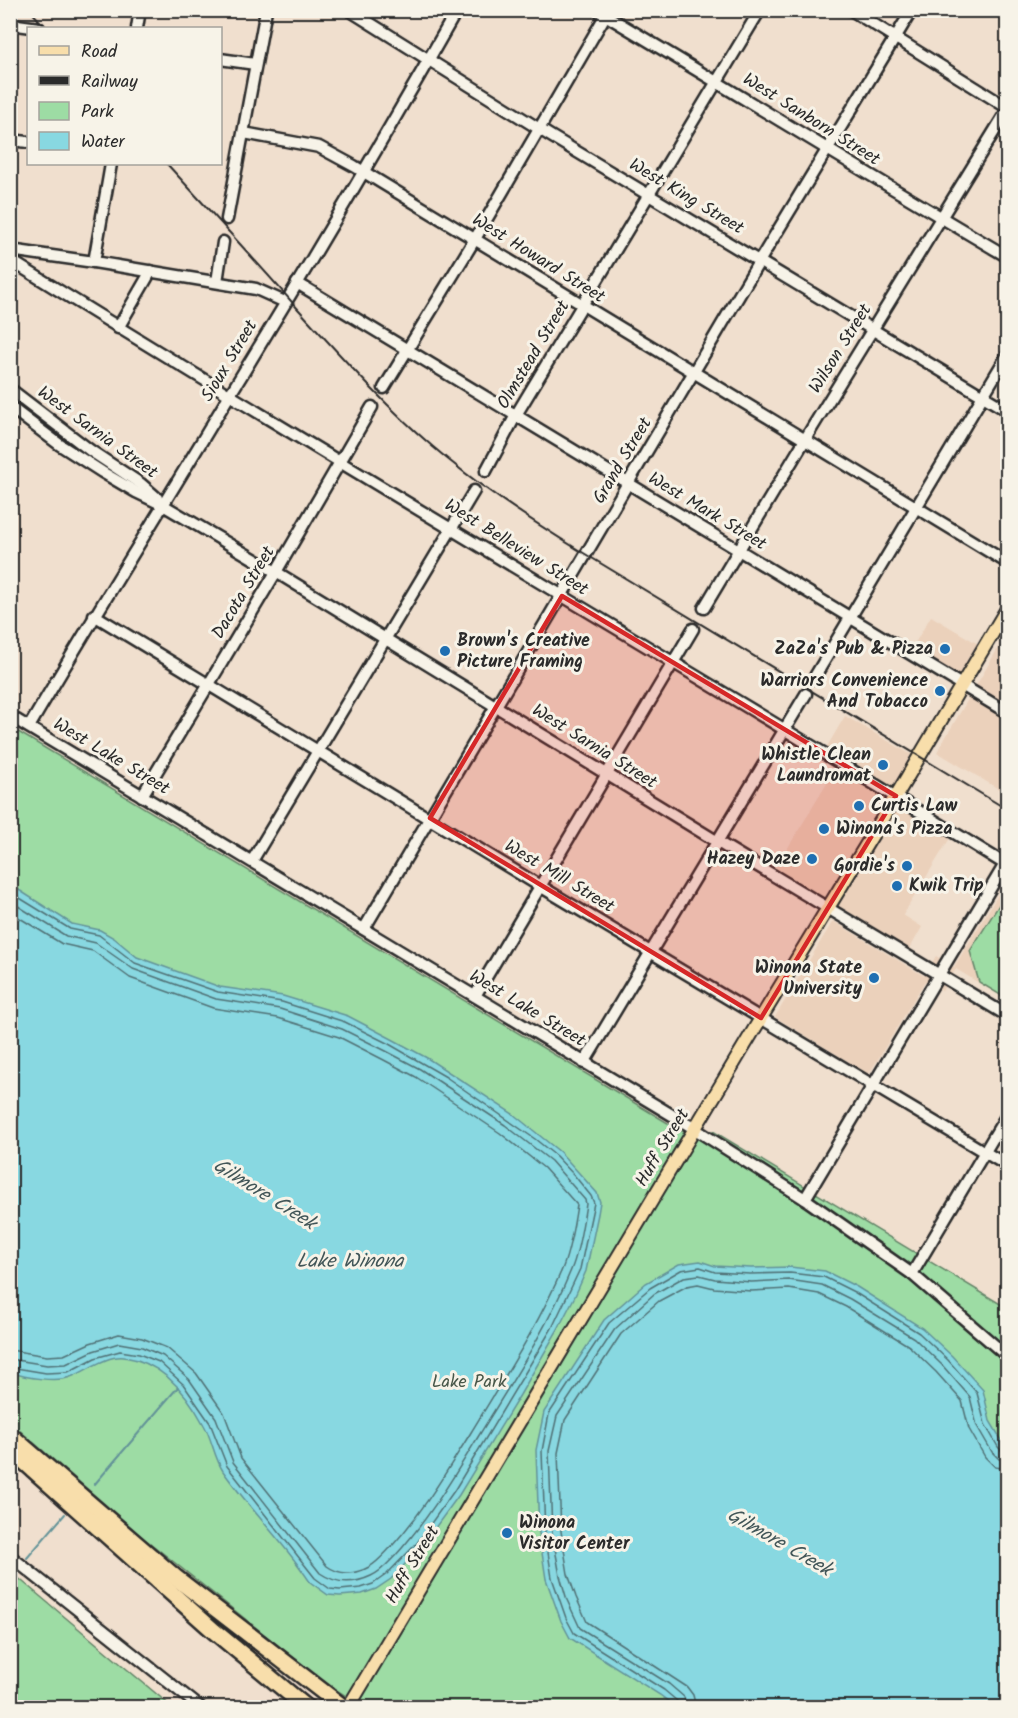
<svg xmlns="http://www.w3.org/2000/svg" width="1018" height="1718" font-family="Kalam,sans-serif">
	<rect width="100%" height="100%" fill="#f0dfce"/>
	<filter id="ink" filterUnits="userSpaceOnUse"><feTurbulence type="fractalNoise" baseFrequency=".0167" numOctaves="2"/><feDisplacementMap in="SourceGraphic" scale="12" xChannelSelector="R" yChannelSelector="G"/><feConvolveMatrix kernelMatrix="1 2 1 2 8 2 1 2 1" color-interpolation-filters="sRGB"/></filter>
	<g filter="url(#ink)">
		<g fill="#ebd1bb">
			<polygon points="931,616 978,644 959,676 912,648"/>
			<polygon points="1007,633 1007,794 937,752"/>
			<polygon points="845,716 912,755 892,789 825,750"/>
			<polygon points="837,767 888,798 826,900 775,869"/>
			<polygon points="897,807 950,838 903,915 922,927 908,952 836,909"/>
			<polygon points="1007,880 1007,1000 956,969 942,991 925,981 869,1074 775,1017 833,921 924,976 936,956 954,967"/>
		</g>
		<g fill="#9ddca4" stroke="#648468" stroke-width="1.5">
			<polygon points="10,727 681,1131 713,1131 1007,1308 1007,1707 363,1707 324,1682 145,1539 11,1423"/>
			<polygon points="1007,892 1007,999 979,982 970,951"/>
			<polygon points="10,1571 172,1707 11,1707"/>
		</g>
		<g fill="#88d8e1" stroke="#639398" stroke-width="1.5">
			<path d="M11,885L72,924L100,930L114,938L137,957L220,987L283,996L348,1016L392,1039L427,1058L513,1114L560,1152L597,1193L600,1202L598,1214L586,1271L575,1296L557,1331L520,1395L459,1495L421,1547L391,1579L376,1589L362,1594L340,1596L328,1595L310,1582C285,1543 250,1510 223,1471C214,1457 212,1439 204,1425C187,1393 161,1362 124,1357C107,1355 88,1370 73,1376C58,1383 25,1378 11,1372Z"/>
			<polygon points="700,1261 715,1266 751,1268 790,1267 825,1271 857,1287 922,1328 952,1356 983,1390 990,1421 1007,1449 1007,1707 676,1707 660,1695 570,1638 561,1621 546,1579 539,1533 536,1450 544,1412 604,1320 646,1283 679,1264"/>
		</g>
		<g fill="none" stroke-linecap="round" stroke-linejoin="round">
			<g stroke="#507074" stroke-width="1.5">
				<polyline points="10,892 70,929 99,935 135,963 218,992 282,1002 345,1022 389,1044 446,1077 535,1139 556,1156 574,1175 591,1196 594,1203 580,1269 552,1328 454,1491 417,1543 387,1574 373,1584 361,1588 340,1590 330,1589 315,1578 227,1466 210,1423 183,1384 159,1362 139,1354 120,1351 95,1358 68,1372 46,1373 10,1367"/>
				<path d="M10,901L66,936L96,943L133,969L216,999L280,1009L342,1029L386,1051L420,1069L505,1125L551,1161L585,1200L586,1204C583,1223 579,1252 571,1270C547,1329 511,1383 478,1437C453,1478 428,1520 395,1556C388,1563 381,1572 371,1576C352,1585 336,1584 320,1573L233,1462L216,1418L189,1379L163,1356L142,1347L119,1343L93,1351L66,1364L47,1365L10,1359"/>
				<path d="M10,912L62,944L93,951L130,978L213,1008L278,1018L339,1037L382,1059L416,1077L500,1133L544,1168L577,1205C574,1225 570,1249 563,1267C539,1325 502,1381 470,1434C446,1472 423,1512 392,1546C385,1553 378,1562 369,1567C355,1575 339,1575 327,1566L241,1458L224,1413L196,1373L167,1348L142,1338L119,1334L90,1343L64,1355L47,1356L10,1350"/>
				<polyline points="679,1708 677,1701 664,1690 574,1633 566,1618 552,1578 545,1533 542,1451 549,1414 609,1323 650,1288 681,1270 700,1267 715,1272 750,1274 790,1273 824,1277 854,1292 919,1333 948,1360 977,1393 985,1424 998,1447 1003,1452 1008,1452"/>
				<polyline points="687,1708 684,1697 669,1684 580,1628 567,1600 560,1576 552,1532 549,1451 557,1416 615,1329 654,1294 684,1277 699,1275 715,1279 751,1282 789,1280 822,1285 850,1299 914,1338 942,1365 970,1397 977,1426 992,1452 999,1459 1008,1460"/>
				<polyline points="696,1708 693,1695 687,1687 587,1622 576,1597 568,1574 561,1531 558,1453 565,1420 621,1334 659,1301 687,1286 698,1284 714,1288 751,1291 789,1289 819,1294 846,1307 909,1346 936,1372 962,1401 969,1429 985,1457 995,1467 1008,1469"/>
			</g>
			<g stroke="#639398" stroke-width="2">
				<polyline points="94,1485 178,1387"/>
				<polyline points="27,1558 65,1514"/>
				<polyline points="10,1581 13,1576"/>
			</g>
			<defs>
				<g id="minor">
					<polyline points="349,10 549,135 1008,411"/>
					<path d="M597,10C734,92 870,176 1008,257"/>
					<polyline points="851,10 1008,108"/>
					<polyline points="10,24 39,28"/>
					<polyline points="137,28 140,10"/>
					<polyline points="220,59 255,64"/>
					<polyline points="244,133 319,147 354,166 1008,563"/>
					<polyline points="10,140 28,142"/>
					<polyline points="227,219 266,10"/>
					<polyline points="10,250 94,262 256,289 285,302"/>
					<path d="M10,260C339,466 675,660 1005,864L805,1199"/>
					<polyline points="94,262 111,164"/>
					<polyline points="217,282 223,242"/>
					<polyline points="297,283 1008,713"/>
					<polyline points="118,328 151,271"/>
					<polyline points="384,388 475,239 608,11"/>
					<polyline points="10,389 91,451 141,484 157,498"/>
					<polyline points="10,407 60,445 102,472 136,492 163,505 276,572 726,847 1008,1016"/>
					<polyline points="486,471 516,415 760,10"/>
					<polyline points="704,608 812,428 1008,109"/>
					<polyline points="94,615 540,886 1008,1166"/>
					<polyline points="814,678 1008,354"/>
					<polyline points="10,716 695,1129 805,1199 912,1274 1008,1357"/>
					<path d="M29,727C93,617 161,510 226,401C305,272 382,142 457,10"/>
					<polyline points="142,796 276,572 372,407"/>
					<polyline points="252,861 474,491"/>
					<polyline points="364,929 766,250 912,10"/>
					<polyline points="475,996 693,629"/>
					<polyline points="584,1063 806,694"/>
					<polyline points="912,1274 1008,1113"/>
					<polyline points="10,1556 201,1708"/>
				</g>
				<polyline id="major" points="348,1708 761,1018 896,796 1008,607"/>
				<g id="highway">
					<polyline points="10,1435 176,1578 344,1708"/>
					<polyline points="10,1449 214,1631 307,1708"/>
				</g>
			</defs>
			<use href="#minor" stroke="#2b2b2b" stroke-width="15"/>
			<use href="#major" stroke="#2b2b2b" stroke-width="16"/>
			<use href="#highway" stroke="#2b2b2b" stroke-width="20"/>
			<use href="#minor" stroke="#f7f3e8" stroke-width="10"/>
			<use href="#major" stroke="#f8deab" stroke-width="12"/>
			<use href="#highway" stroke="#f8deab" stroke-width="15"/>
			<g stroke="#2b2b2b" stroke-width="2">
				<polyline points="30,10 46,28"/>
				<path d="M167,164C211,212 255,260 298,309C341,356 383,404 432,446C477,485 526,517 577,549L1008,810"/>
			</g>
		</g>
	</g>
	<path fill="#d62828" fill-opacity="0.2" stroke="#d62828" stroke-width="4.5" stroke-linejoin="round" d="M562,596L896,796L761,1018L430,818Z"/>
	<g fill="#1f6fb2" stroke="#f7f3e8" stroke-width="2">
		<circle cx="945" cy="649" r="6"/>
		<circle cx="445" cy="651" r="6"/>
		<circle cx="940" cy="691" r="6"/>
		<circle cx="883" cy="765" r="6"/>
		<circle cx="859" cy="806" r="6"/>
		<circle cx="824" cy="829" r="6"/>
		<circle cx="812" cy="859" r="6"/>
		<circle cx="907" cy="866" r="6"/>
		<circle cx="897" cy="886" r="6"/>
		<circle cx="874" cy="978" r="6"/>
		<circle cx="507" cy="1533" r="6"/>
	</g>
	<g text-anchor="middle" dominant-baseline="central" stroke-width="6" stroke-linejoin="round" paint-order="stroke">
		<g font-size="18" fill="#2b2b2b" stroke="#f7f3e8">
			<text transform="translate(811 120) rotate(32)">West Sanborn Street</text>
			<text transform="translate(686 197) rotate(31)">West King Street</text>
			<text transform="translate(538 259) rotate(32)">West Howard Street</text>
			<text transform="translate(841 349) rotate(-58)">Wilson Street</text>
			<text transform="translate(534 355) rotate(-59)">Olmstead Street</text>
			<text transform="translate(230 361) rotate(-59)">Sioux Street</text>
			<text transform="translate(97 433) rotate(36)">West Sarnia Street</text>
			<text transform="translate(623 461) rotate(-59)">Grand Street</text>
			<text transform="translate(707 512) rotate(31)">West Mark Street</text>
			<text transform="translate(516 548) rotate(32)">West Belleview Street</text>
			<text transform="translate(244 593) rotate(-59)">Dacota Street</text>
			<text transform="translate(594 747) rotate(32)">West Sarnia Street</text>
			<text transform="translate(111 757) rotate(31)">West Lake Street</text>
			<text transform="translate(559 877) rotate(31)">West Mill Street</text>
			<text transform="translate(527 1009) rotate(31)">West Lake Street</text>
			<text transform="translate(663 1148) rotate(-59)">Huff Street</text>
			<text transform="translate(413 1565) rotate(-59)">Huff Street</text>
		</g>
		<g font-size="18" font-weight="bold" fill="#2b2b2b" stroke="#f7f3e8" text-anchor="end">
			<text x="457" y="641" text-anchor="start">Brown's Creative<tspan x="457" dy="21">Picture Framing</tspan></text>
			<text x="933" y="649">ZaZa's Pub &amp; Pizza</text>
			<text x="928" y="681">Warriors Convenience<tspan x="928" dy="21">And Tobacco</tspan></text>
			<text x="871" y="755">Whistle Clean<tspan x="871" dy="21">Laundromat</tspan></text>
			<text x="871" y="806" text-anchor="start">Curtis Law</text>
			<text x="836" y="829" text-anchor="start">Winona's Pizza</text>
			<text x="800" y="859">Hazey Daze</text>
			<text x="895" y="866">Gordie's</text>
			<text x="909" y="886" text-anchor="start">Kwik Trip</text>
			<text x="862" y="968">Winona State<tspan x="862" dy="21">University</tspan></text>
			<text x="519" y="1523" text-anchor="start">Winona<tspan x="519" dy="21">Visitor Center</tspan></text>
		</g>
		<g font-size="18" fill="#485749" stroke="#f7f3e8">
			<text x="469" y="1382">Lake Park</text>
		</g>
		<g font-size="20" font-style="italic" fill="#425658" stroke="#f7f3e8">
			<text transform="translate(264 1195) rotate(32)">Gilmore Creek</text>
			<text x="350" y="1262">Lake Winona</text>
			<text transform="translate(779 1543) rotate(30)">Gilmore Creek</text>
		</g>
	</g>
	<rect width="1018" height="1718" fill="none" stroke="#f7f3e8" stroke-width="36"/>
	<rect x="18" y="18" width="982" height="1682" fill="none" stroke="#2b2b2b" stroke-width="2" filter="url(#ink)"/>
	<rect x="27" y="27" width="195" height="138" fill="#f7f3e8" stroke="#a5a39c" stroke-width="1.5"/>
	<rect x="39" y="46" width="30" height="9" fill="#f8deab" stroke="#a5a39c" stroke-width="1.5"/>
	<text x="81" y="57" font-size="18" fill="#2b2b2b">Road</text>
	<rect x="39" y="76" width="30" height="9" fill="#2b2b2b" stroke="#a5a39c" stroke-width="1.5"/>
	<text x="81" y="87" font-size="18" fill="#2b2b2b">Railway</text>
	<rect x="39" y="102" width="30" height="18" fill="#9ddca4" stroke="#a5a39c" stroke-width="1.5"/>
	<text x="81" y="117" font-size="18" fill="#2b2b2b">Park</text>
	<rect x="39" y="132" width="30" height="18" fill="#88d8e1" stroke="#a5a39c" stroke-width="1.5"/>
	<text x="81" y="147" font-size="18" fill="#2b2b2b">Water</text>
</svg>
